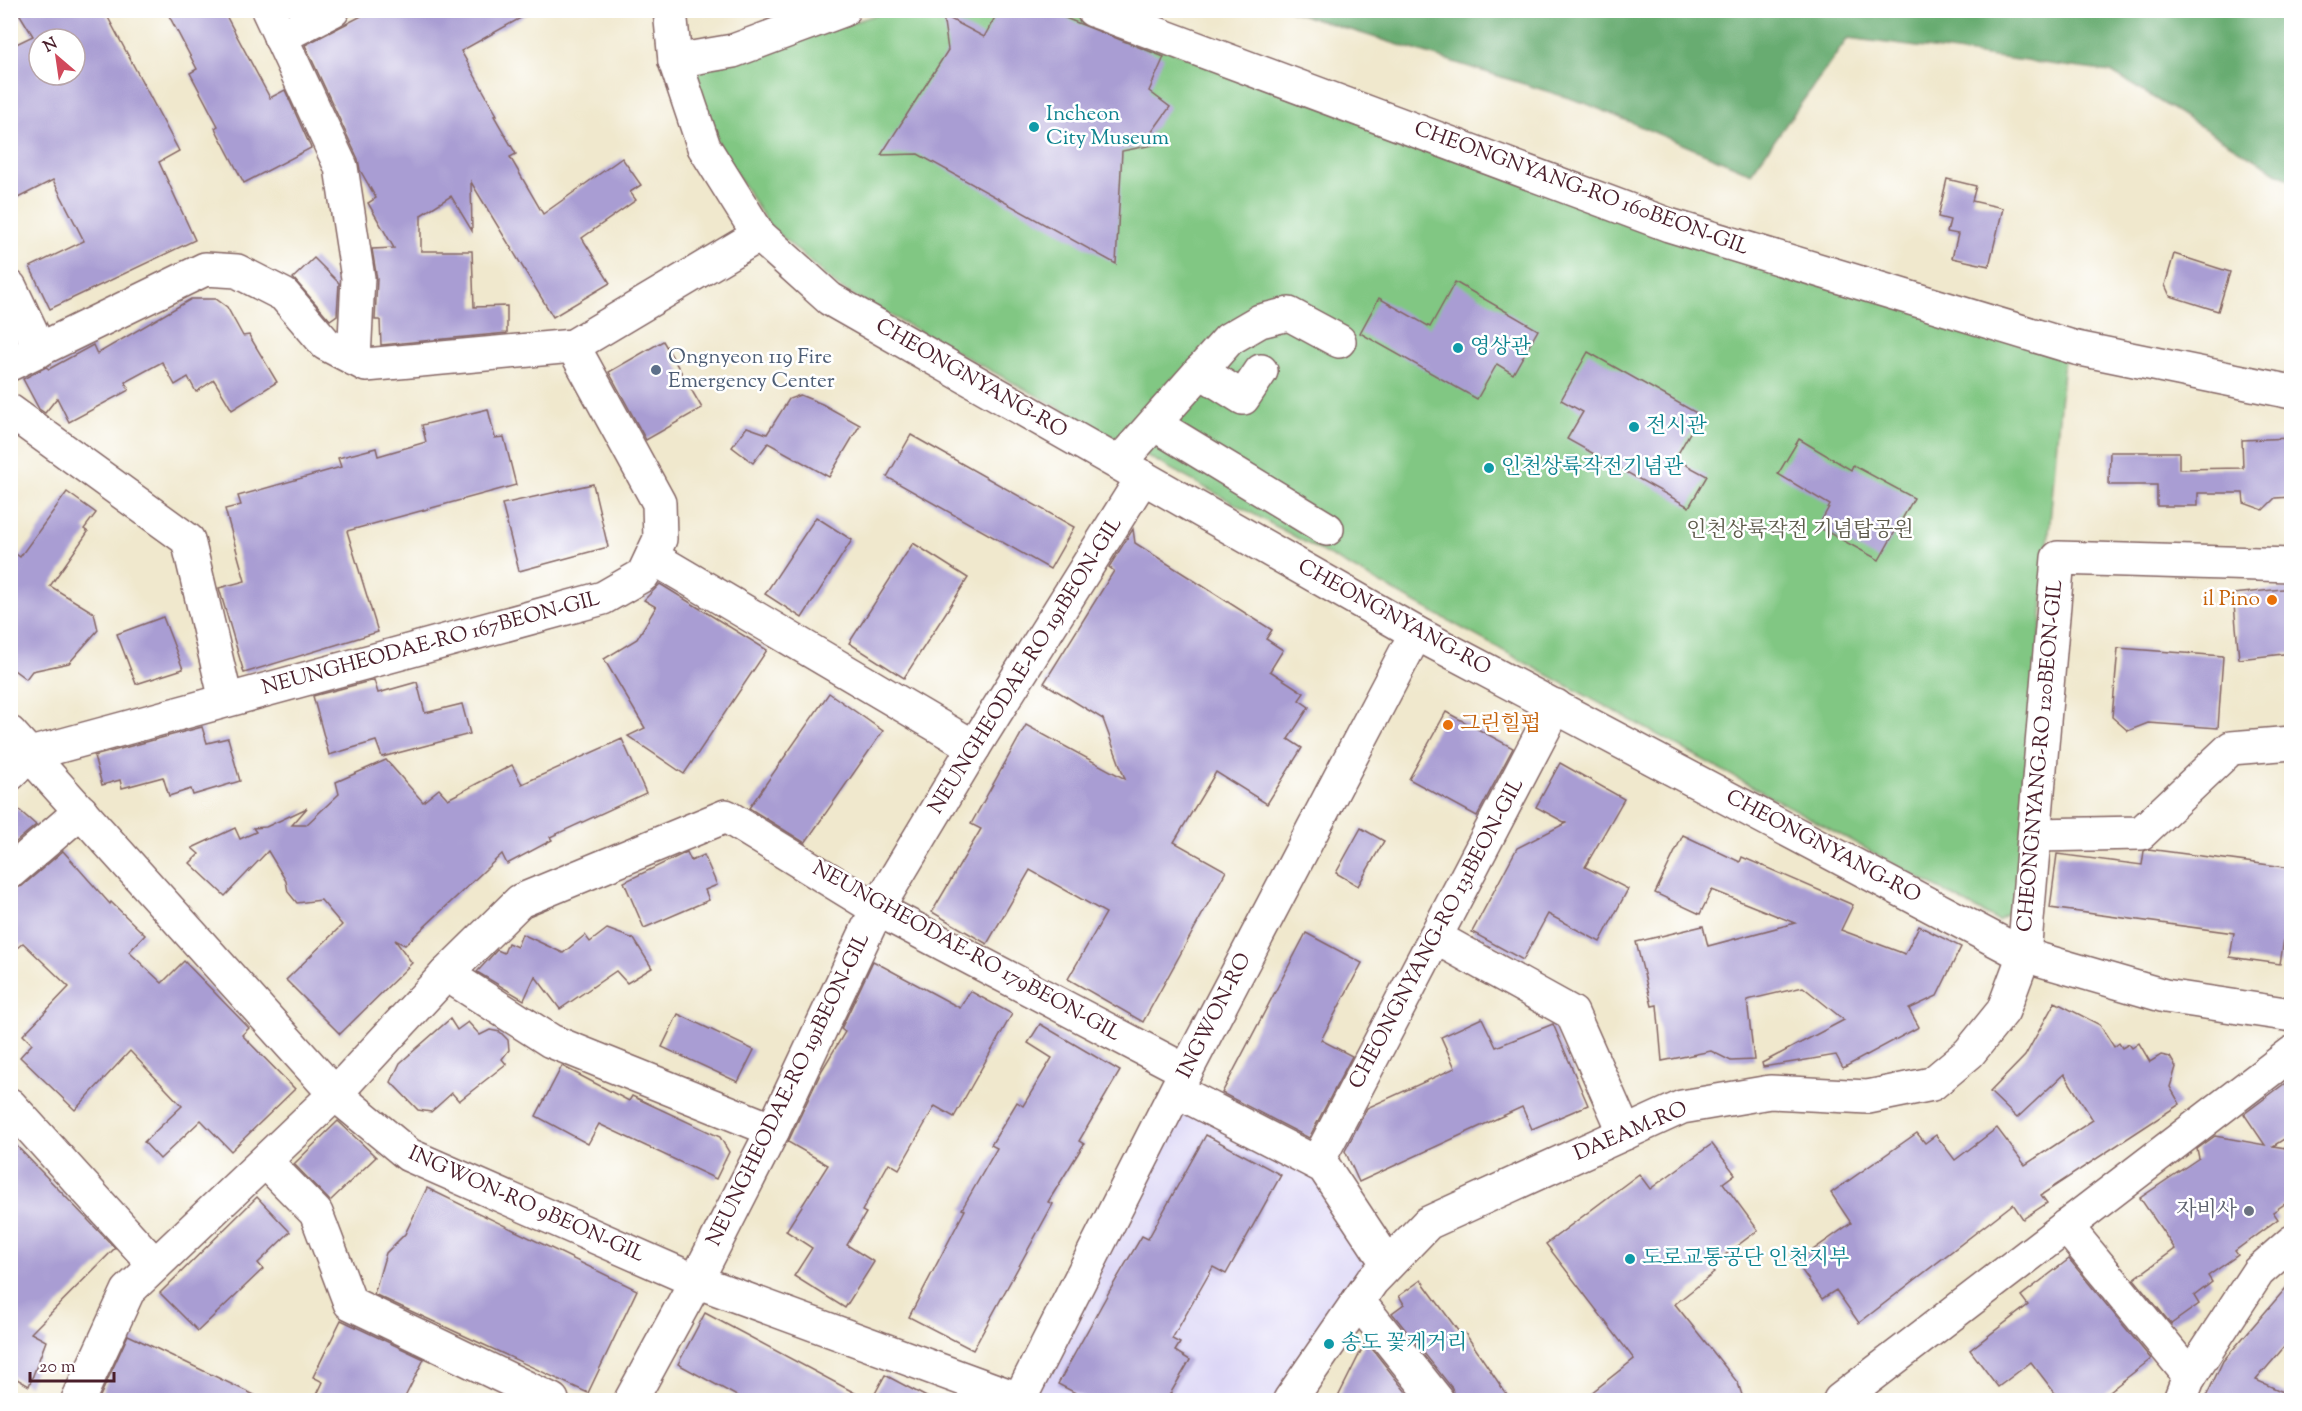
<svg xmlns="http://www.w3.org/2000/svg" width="2302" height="1411" font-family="'Sorts Mill Goudy','Noto Serif KR',serif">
	<rect width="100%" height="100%" fill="#fff"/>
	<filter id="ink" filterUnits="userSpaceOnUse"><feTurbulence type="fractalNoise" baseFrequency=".0167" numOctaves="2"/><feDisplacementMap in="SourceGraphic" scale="12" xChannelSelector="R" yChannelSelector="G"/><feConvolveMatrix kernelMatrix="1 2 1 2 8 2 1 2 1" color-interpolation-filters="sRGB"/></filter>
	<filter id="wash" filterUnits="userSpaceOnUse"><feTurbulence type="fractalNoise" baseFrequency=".008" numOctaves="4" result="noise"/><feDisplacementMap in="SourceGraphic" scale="24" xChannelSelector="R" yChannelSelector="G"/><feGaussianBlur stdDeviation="1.35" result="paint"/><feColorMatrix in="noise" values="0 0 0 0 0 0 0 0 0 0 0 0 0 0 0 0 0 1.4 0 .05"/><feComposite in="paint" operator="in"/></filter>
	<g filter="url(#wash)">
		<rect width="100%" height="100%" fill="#f0e8cd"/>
		<polygon fill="#dcd6f6" points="1180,1100 1321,1170 1379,1260 1285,1400 1024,1400"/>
		<polygon fill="#81c783" stroke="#667357" stroke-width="1.5" points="887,11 1063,11 1543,187 2064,358 2017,907 1998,921 838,287 769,225 719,147 691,67 740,60"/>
		<polygon fill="#68ac71" stroke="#59664e" stroke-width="1.5" points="1290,11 2291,11 2291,181 2111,72 1848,38 1751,173 1585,103"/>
		<g id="blocks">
			<g fill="#a99dd3" fill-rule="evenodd">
				<path d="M17,10H104L179,151L159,162L195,240L50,309L30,267L84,241L53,180L10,202V47L33,36ZM39,39H75V75H39Z"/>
				<polygon points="166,10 223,10 270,98 285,90 311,148 244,183 215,128 218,126 190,73 197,69"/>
				<polygon points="373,10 535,10 461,51 497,115 494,116 516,154 510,157 543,214 622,158 641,185 630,192 636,200 582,238 610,283 553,317 471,182 472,231 451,196 421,215 421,251 472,251 474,307 507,306 507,333 381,345 380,320 375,320 377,279 372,249 394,248 368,203 376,198 360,170 358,159 305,45"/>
				<polygon points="999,10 1045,10 1164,57 1149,91 1170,107 1149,136 1158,144 1122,151 1116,264 918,154 881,155 948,50 943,15 984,37"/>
				<polygon points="1947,179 1976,186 1972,201 2003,208 1989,266 1952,258 1958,234 1947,232 1950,220 1938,217"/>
				<polygon points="2174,254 2230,272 2218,311 2170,296 2165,285"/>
				<polygon points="314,258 339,283 337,315 330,320 293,278"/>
				<polygon points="1455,282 1538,330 1513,374 1497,364 1477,399 1360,333 1379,298 1430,327"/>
				<polygon points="191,299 216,299 227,307 243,336 249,335 277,382 232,410 214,380 196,392 188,377 175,385 162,362 125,382 129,390 69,422 57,398 45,413 39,409 23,379 46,367 49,369 93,345 97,354"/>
				<polygon points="663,341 702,408 646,440 609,372"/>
				<polygon points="1588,352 1700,415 1675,459 1707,476 1689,507 1567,439 1583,412 1561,400"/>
				<polygon points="800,395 822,404 860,425 829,477 768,443 753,463 732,447 747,427 767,434 789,399"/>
				<polygon points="488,409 495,438 504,437 516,485 347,531 378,632 244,673 219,588 245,581 225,509 241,505 238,496 341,467 338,458 376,448 378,456 426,442 422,425"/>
				<polygon points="911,435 1074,527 1050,569 887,477"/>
				<polygon points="2292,438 2292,497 2275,498 2263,510 2244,503 2243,493 2198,493 2198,506 2157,506 2157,485 2109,485 2110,452 2179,452 2179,469 2243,468 2242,440"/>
				<polygon points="1799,439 1851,470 1853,465 1914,498 1879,560 1818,527 1830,505 1778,474"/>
				<polygon points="593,484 608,547 519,571 502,504"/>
				<polygon points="67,492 96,513 84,529 88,532 50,586 94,613 98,630 69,663 32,671 26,679 10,667 10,550 20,557"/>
				<polygon points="816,517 852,540 802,618 765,594"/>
				<polygon points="1133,529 1135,543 1272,630 1266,639 1283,650 1270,671 1304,693 1299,700 1309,707 1288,739 1302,748 1267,804 1216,772 1174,842 1226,871 1143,1022 1068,979 1106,913 1030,870 987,944 932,912 981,829 971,824 1026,725 1125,779 1103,719 1044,683 1114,571 1109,567"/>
				<polygon points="913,543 968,578 904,678 849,643"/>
				<polygon points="660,584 767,650 684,774 628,736 645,728 604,659 637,639 656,607 644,600"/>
				<polygon points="2292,588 2292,653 2239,659 2233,594"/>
				<polygon points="163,617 183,669 136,684 117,634"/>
				<polygon points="2118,648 2223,656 2218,728 2148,723 2128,731 2112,717"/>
				<polygon points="374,680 378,693 417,682 425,713 462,704 470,734 382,757 376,741 329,755 313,696"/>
				<polygon points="829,693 883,731 805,843 749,808"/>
				<polygon points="1446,712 1513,748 1477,816 1409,779"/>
				<polygon points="202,727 207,743 228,738 240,781 193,795 191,789 169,796 163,777 122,788 120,780 102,785 94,756"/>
				<polygon points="622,739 646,793 550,837 552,840 507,864 502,854 405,945 395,940 412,963 340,1034 286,980 342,925 321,900 297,903 288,892 286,881 268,851 225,896 190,863 199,854 192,848 235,828 240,839 256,832 253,828 266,827 307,808 292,825 306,825 339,794 336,782 386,760 423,802 439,789 448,799 512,765 522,784"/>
				<polygon points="1560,763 1624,799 1585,867 1628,889 1600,942 1548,914 1523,960 1472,932 1517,848 1566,823 1536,807"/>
				<polygon points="10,802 36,825 10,847"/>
				<polygon points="1361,828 1384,841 1358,886 1336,873"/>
				<polygon points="1683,835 1740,862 1742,857 1853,905 1841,930 1905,954 1919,926 1961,947 1937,996 1909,1009 1919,1027 1843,1068 1836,1055 1763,1067 1762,1063 1844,1020 1803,987 1747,1000 1754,1060 1731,1061 1711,1051 1662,1061 1657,1005 1652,1006 1636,942 1703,926 1708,946 1795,923 1712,890 1700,914 1655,893"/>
				<polygon points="2148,849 2292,868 2292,934 2285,933 2280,964 2230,957 2234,933 2050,908 2057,854 2142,865 2144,851"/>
				<polygon points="63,851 110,904 111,902 145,935 129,952 162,983 184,961 249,1028 242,1035 295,1089 231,1151 201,1120 160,1159 144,1142 182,1106 130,1051 75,1110 20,1057 32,1044 23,1035 69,987 23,943 10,954 10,890 22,886"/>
				<polygon points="687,852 691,861 704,855 717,885 705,890 709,900 644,928 624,882"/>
				<polygon points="607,929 634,939 652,968 627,983 616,971 560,1009 535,976 524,1000 477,972 497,950 504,953 508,943 517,947 522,934 563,953 585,935 590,942"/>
				<polygon points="1306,933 1362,963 1321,1040 1352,1056 1309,1138 1222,1093"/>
				<polygon points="873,961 960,1008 970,991 1012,1014 954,1117 935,1106 899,1169 889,1163 862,1211 866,1213 847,1245 874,1262 845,1308 794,1276 812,1248 786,1231 828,1165 788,1142 822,1070 845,1032 841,1029"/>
				<polygon points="2055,1002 2100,1025 2114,1047 2119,1043 2122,1048 2129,1044 2132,1048 2139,1043 2150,1062 2161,1055 2170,1057 2176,1067 2170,1087 2180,1104 2041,1195 2047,1203 2023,1219 2013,1204 1859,1323 1836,1290 1822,1299 1796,1262 1851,1223 1831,1193 1917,1133 1925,1143 1936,1135 1955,1160 1997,1128 2025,1165 2093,1120 2064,1074 2017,1118 1990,1092 2025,1056"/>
				<polygon points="678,1014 754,1050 738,1082 662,1047"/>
				<polygon points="1482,1018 1496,1047 1553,1024 1588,1105 1532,1129 1522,1107 1359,1182 1345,1151 1367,1108 1455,1068 1441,1037"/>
				<polygon points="450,1019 457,1030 468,1022 480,1035 490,1030 500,1032 508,1040 509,1050 502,1059 506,1064 459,1101 452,1093 431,1112 418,1110 391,1082 400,1063"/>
				<polygon points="1040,1024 1120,1071 1079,1141 1084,1144 1048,1202 1053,1204 973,1350 909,1317 965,1210 962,1209 997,1148 991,1145 1017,1102 1023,1106 1052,1058 1028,1043"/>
				<polygon points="562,1066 629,1101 632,1096 720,1137 729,1152 716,1179 599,1124 588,1144 536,1116"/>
				<polygon points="2292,1078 2292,1134 2273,1146 2292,1149 2292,1199 2273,1212 2278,1219 2235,1251 2238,1255 2208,1276 2212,1282 2194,1296 2199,1304 2171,1324 2134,1279 2175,1249 2140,1198 2199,1158 2197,1149 2215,1136 2265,1145 2244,1114"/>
				<polygon points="338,1121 376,1157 330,1201 294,1164"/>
				<polygon points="1206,1135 1281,1175 1226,1274 1213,1267 1172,1339 1180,1343 1175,1351 1190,1360 1166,1401 1091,1401 1058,1384 1110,1290 1142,1236 1148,1239"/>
				<polygon points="10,1139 115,1248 31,1333 46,1341 29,1386 10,1375"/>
				<polygon points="1712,1144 1735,1174 1723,1183 1758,1230 1709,1267 1714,1273 1675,1304 1738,1383 1744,1401 1581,1401 1634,1359 1546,1244 1639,1174 1650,1189"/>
				<polygon points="427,1188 637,1290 588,1393 374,1294 386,1253 405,1234"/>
				<polygon points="257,1197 290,1232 258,1263 263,1269 198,1331 160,1293"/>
				<polygon points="2069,1259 2151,1359 2097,1401 2061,1401 2031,1362 1998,1387 1970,1350 2028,1305 2021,1296"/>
				<polygon points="1421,1280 1461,1335 1465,1333 1511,1401 1455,1401 1452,1388 1392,1313 1404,1304 1399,1296"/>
				<polygon points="2292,1281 2292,1338 2256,1380 2292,1396 2292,1401 2204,1401 2223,1361"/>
				<polygon points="705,1313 870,1401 746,1401 678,1364"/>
				<polygon points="341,1320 424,1359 403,1401 314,1401 323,1382 313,1377"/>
				<polygon points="128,1335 267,1401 98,1401"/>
				<polygon points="1366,1341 1413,1401 1336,1401"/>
				<polygon points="885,1375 934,1401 871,1401"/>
			</g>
		</g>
	</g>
	<g filter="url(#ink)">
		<use href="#blocks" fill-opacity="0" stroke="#846564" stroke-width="1.5"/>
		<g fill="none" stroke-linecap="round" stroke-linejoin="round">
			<defs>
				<g id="minor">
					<polyline points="268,10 341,167 358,278 354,359"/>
					<polyline points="670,10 675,61 704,147 759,235 830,299 1416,633 2024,955 2165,996 2292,1015"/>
					<polyline points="1093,10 1669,225 2076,348 2292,392"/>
					<polyline points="280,37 333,10"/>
					<polyline points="675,61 733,51 843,10"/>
					<polyline points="10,287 40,350"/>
					<polyline points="10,364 205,269 237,271 284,295 326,344 366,365 573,346 759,235"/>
					<polyline points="1200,371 1243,398 1261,371"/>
					<polyline points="10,411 188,540 226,700"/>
					<polyline points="1154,424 1327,529"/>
					<polyline points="1119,463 1229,339 1260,321 1289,314 1339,341"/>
					<polyline points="652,557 974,747"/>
					<polyline points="10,733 335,1094 409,1155 696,1281 1021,1400"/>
					<polyline points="10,774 30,754 603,598 643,575 660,539 659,503 573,346"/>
					<polyline points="2035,835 2141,833 2231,748 2292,743"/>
					<polyline points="10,872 81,811"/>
					<polyline points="1435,937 1572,1013 1625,1133"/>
					<polyline points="446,974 551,1041 773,1130"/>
					<polyline points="1177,1091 1324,1167 1388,1264"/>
					<polyline points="10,1105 155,1265"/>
					<polyline points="265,1161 316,1213 350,1303 552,1400"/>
					<polyline points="1317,1163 1556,706"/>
					<polyline points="2066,1226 2190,1376"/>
					<polyline points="1358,1301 1437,1400"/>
					<polyline points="78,1400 128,1291 335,1094 446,974 520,901 726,816 877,909 1186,1071"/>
					<polyline points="631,1400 696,1281 773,1130 877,909 974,747 1143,477"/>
					<polyline points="1019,1400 1186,1071 1416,633"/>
					<polyline points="1290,1400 1372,1281 1428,1223 1682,1107 1770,1092 1868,1097 1932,1084 1969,1053 2003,1011 2024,955 2058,558 2292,565"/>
					<polyline points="1840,1400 2292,1053"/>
					<polyline points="2180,1400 2188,1379 2258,1272 2292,1242"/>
				</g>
			</defs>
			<use href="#minor" stroke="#846564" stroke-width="36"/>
			<use href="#minor" stroke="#fff" stroke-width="33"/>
		</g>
	</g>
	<g fill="#0f9aa8" stroke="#fff" stroke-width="2">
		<circle cx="1034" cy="127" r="6"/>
		<circle cx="1458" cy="348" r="6"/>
		<circle cx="1634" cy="427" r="6"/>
		<circle cx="1489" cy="468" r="6"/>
		<circle cx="1630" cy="1259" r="6"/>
		<circle cx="1329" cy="1344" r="6"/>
	</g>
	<circle fill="#5c6f8a" stroke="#fff" stroke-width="2" cx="656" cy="370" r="6"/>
	<g fill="#e8710a" stroke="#fff" stroke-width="2">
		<circle cx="2272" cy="600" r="6"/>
		<circle cx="1448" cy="725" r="6"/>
	</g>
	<circle fill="#6b7280" stroke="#fff" stroke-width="2" cx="2249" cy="1211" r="6"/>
	<g text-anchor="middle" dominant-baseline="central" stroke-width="5" stroke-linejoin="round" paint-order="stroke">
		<g font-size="21" fill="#0d838f" stroke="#fff" text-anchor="start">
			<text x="1046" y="115">Incheon<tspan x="1046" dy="24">City Museum</tspan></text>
			<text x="1470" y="348">영상관</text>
			<text x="1646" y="427">전시관</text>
			<text x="1501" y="468">인천상륙작전기념관</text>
			<text x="1642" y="1259">도로교통공단 인천지부</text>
			<text x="1341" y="1344">송도 꽃게거리</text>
		</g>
		<g font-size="21" fill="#4a1f2b" stroke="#fff">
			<text transform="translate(1581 189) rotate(20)">CHEONGNYANG-RO 160BEON-GIL</text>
			<text transform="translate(971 379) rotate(30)">CHEONGNYANG-RO</text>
			<text transform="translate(1394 618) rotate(29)">CHEONGNYANG-RO</text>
			<text transform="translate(431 644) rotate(-15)">NEUNGHEODAE-RO 167BEON-GIL</text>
			<text transform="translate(1026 666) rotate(-58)">NEUNGHEODAE-RO 191BEON-GIL</text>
			<text transform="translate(2041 756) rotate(-85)">CHEONGNYANG-RO 120BEON-GIL</text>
			<text transform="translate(1823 847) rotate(28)">CHEONGNYANG-RO</text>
			<text transform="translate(1437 934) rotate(-62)">CHEONGNYANG-RO 131BEON-GIL</text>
			<text transform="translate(966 952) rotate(29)">NEUNGHEODAE-RO 179BEON-GIL</text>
			<text transform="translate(1215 1016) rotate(-63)">INGWON-RO</text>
			<text transform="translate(789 1090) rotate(-64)">NEUNGHEODAE-RO 191BEON-GIL</text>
			<text transform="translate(1631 1132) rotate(-23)">DAEAM-RO</text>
			<text transform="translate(526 1205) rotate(24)">INGWON-RO 9BEON-GIL</text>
		</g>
		<g font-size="21" fill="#4e5e75" stroke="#fff" text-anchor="start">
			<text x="668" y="358">Ongnyeon 119 Fire<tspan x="668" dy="24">Emergency Center</tspan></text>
		</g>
		<g font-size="21" fill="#5d5a4a" stroke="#fff">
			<text x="1800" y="531">인천상륙작전 기념탑공원</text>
		</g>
		<g font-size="21" fill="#c56008" stroke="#fff" text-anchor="end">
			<text x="2260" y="600">il Pino</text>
			<text x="1460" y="725" text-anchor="start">그린힐펍</text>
		</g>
		<g font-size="21" fill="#5b616d" stroke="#fff" text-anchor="end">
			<text x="2237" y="1211">자비사</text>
		</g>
	</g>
	<rect width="2302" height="1411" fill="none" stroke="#fff" stroke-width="36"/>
	<g transform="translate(57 57) rotate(331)"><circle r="28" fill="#ffffff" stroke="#b7a5aa" stroke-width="1.5"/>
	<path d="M0-4.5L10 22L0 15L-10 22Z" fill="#d1495b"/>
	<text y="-9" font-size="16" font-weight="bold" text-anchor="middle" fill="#4a1f2b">N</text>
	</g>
	<path d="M30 1372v9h84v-9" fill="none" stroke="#4a1f2b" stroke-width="3"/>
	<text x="39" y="1372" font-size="18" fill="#4a1f2b" stroke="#ffffff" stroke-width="4.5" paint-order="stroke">20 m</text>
</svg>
